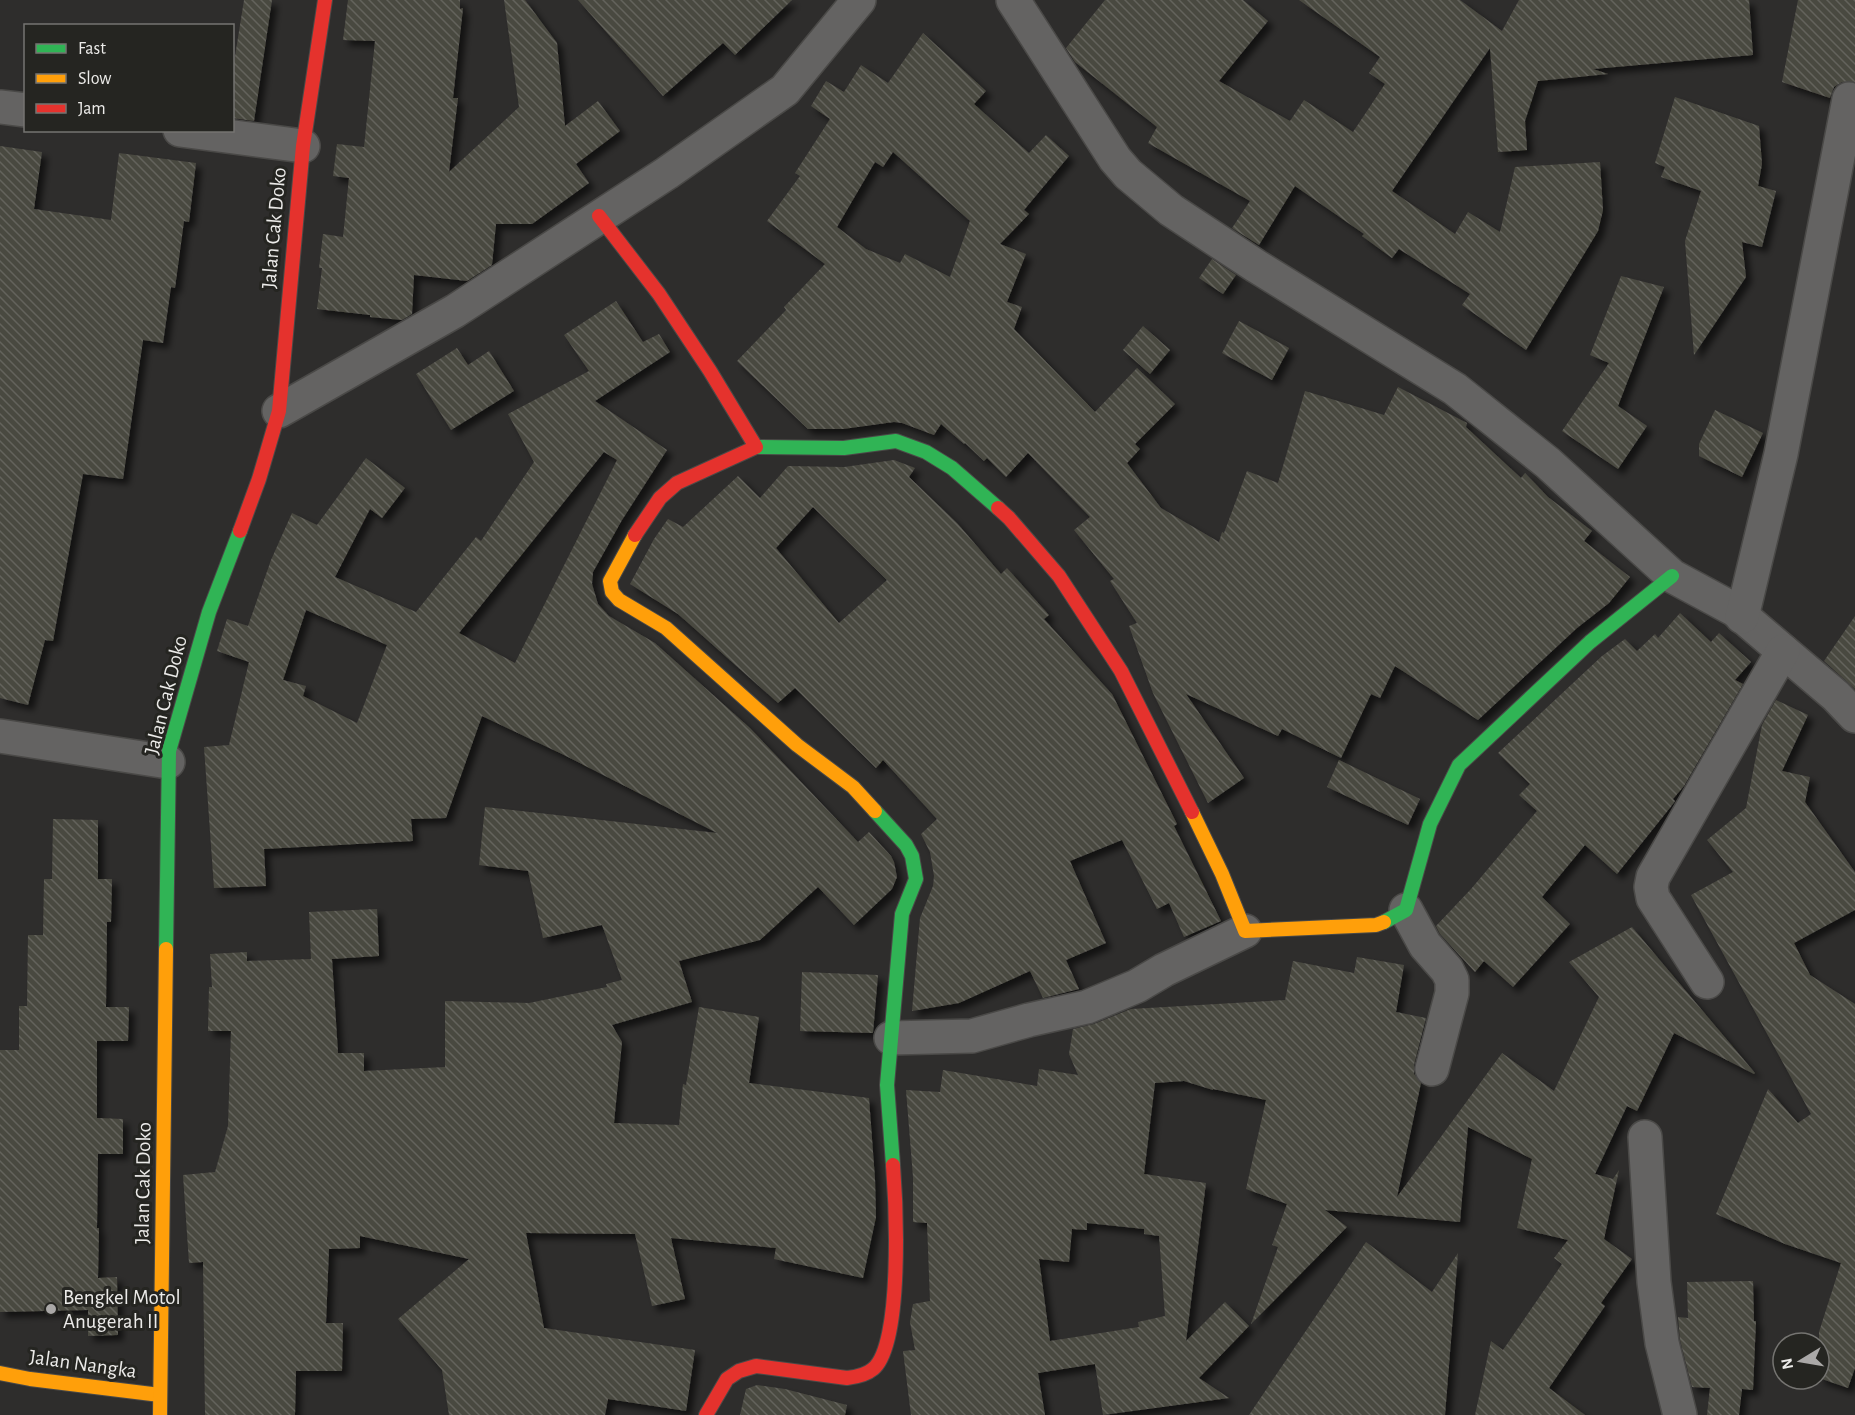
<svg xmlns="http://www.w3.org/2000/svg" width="1855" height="1415" font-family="'Alegreya Sans',sans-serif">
	<defs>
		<pattern id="building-back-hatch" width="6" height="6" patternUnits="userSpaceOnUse" patternTransform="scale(1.5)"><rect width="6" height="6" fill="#4a4941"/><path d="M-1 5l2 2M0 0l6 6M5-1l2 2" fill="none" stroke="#64635c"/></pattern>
		<filter id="shadow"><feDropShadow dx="5.5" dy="5.5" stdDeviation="3" flood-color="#0009"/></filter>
	</defs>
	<rect width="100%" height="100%" fill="#2e2d2c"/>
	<g fill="url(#building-back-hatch)" fill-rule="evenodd" filter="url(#shadow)">
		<polygon points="244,0 272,0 254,121 232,118 232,75"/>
		<polygon points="348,0 460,0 460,9 463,8 453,98 458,98 449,172 519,107 504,0 525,0 557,43 565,126 598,101 620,131 576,164 589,183 532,224 496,224 492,265 467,281 414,275 412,314 402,320 370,317 370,315 317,309 322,268 319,268 323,234 343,237 349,178 333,176 337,144 364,147 375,41 343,40"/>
		<polygon points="578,0 792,0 735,55 723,43 663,96"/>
		<polygon points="1105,0 1243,0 1268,21 1219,81 1290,121 1304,100 1353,132 1385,84 1369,73 1380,57 1299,0 1460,0 1502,31 1519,0 1749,0 1753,55 1593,69 1608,74 1538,81 1525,121 1527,150 1498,152 1490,48 1392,191 1455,234 1468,212 1500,232 1515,167 1600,162 1603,210 1598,231 1526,350 1462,305 1470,294 1399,249 1392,258 1362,236 1364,234 1295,186 1259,245 1232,228 1250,201 1148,143 1157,127 1075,62 1066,48"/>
		<polygon points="1798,0 1855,0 1855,82 1842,82 1834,87 1830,98 1782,82"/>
		<path d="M923,33L986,91L974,104L1029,153L1046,135L1069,156L1024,210L1029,214L1000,244L1026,254L1007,302L1022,307L1014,329L1095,412L1137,368L1175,404L1135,444L1140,449L1127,463L1161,508L1219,542L1222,532L1224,533L1247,471L1278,483L1305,391L1384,415L1398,387L1467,423L1466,427L1521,478L1525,473L1548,497L1592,531L1584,541L1630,577L1609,603L1577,628L1478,720L1395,666L1380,698L1371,694L1341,758L1282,729L1278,736L1186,694L1244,778L1208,803L1153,693L1129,626L1137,623L1110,581L1114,579L1074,530L1090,517L1028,453L1006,477L987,458L984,461L965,443L964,444L941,424L934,435L902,423L894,422L843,429H808L737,361L786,310L784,307L825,264L767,221L800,176L795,173L830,119L811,106L826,81L844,92L861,65L888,83ZM893,152L970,221L950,277L905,254L900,263L866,249L837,227L875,162L883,167Z"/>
		<polygon points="1675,97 1759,126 1762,164 1758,186 1776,191 1762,247 1742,242 1746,277 1694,355 1685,241 1701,191 1661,177 1665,167 1655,163"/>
		<polygon points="0,146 42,152 34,209 111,220 119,153 196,163 189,222 184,221 175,288 171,287 163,343 143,340 123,479 83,474 53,641 45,640 28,705 0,698"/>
		<polygon points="1212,259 1236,275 1223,294 1199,278"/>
		<polygon points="1621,276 1664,287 1618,406 1647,426 1618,469 1562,431 1609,363 1590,355"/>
		<path d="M616,301L643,342L659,334L670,352L595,401L667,450L622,520L593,572L592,584L598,604L609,616L655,643L750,728L858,842L869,832L891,856L894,862L897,877L892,889L854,925L818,887L760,940L679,961L692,1002L612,1025L622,1042L614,1123L679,1125L683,1084L686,1085L699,1007L759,1017L749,1083L869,1098L875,1179L876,1217L863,1278L774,1259L776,1248L671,1238L685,1299L652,1306L635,1234L526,1233L544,1328L695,1350L686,1411L608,1399L605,1415H449L442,1370L398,1319L469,1259L360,1236V1248L329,1249L326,1323H343L342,1371H296L295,1415H205L203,1262L189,1263L183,1175L215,1172L228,1126L231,1031H208L209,987H212L210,954L247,952V961L311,959L309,912L377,909L379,956L332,959L338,1053H364V1071L445,1067V1001L529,1003L607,987L606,984L622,980L602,925L543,938L528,871L479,865L485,807L717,833L564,755L482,716L446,818L411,819L413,841L264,849L266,886L214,888L204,747L229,745L249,662L217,651L227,619L248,626L271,560L292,513L317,525L366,458L405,488L382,518L370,509L335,577L416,612L476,537L481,541L534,462L508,414L589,371L564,335ZM604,452L617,460L515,663L459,633ZM306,610L387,645L357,723L303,696L306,686L283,680Z"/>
		<polygon points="1239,321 1289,348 1272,380 1222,353"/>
		<polygon points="1143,326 1170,350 1150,374 1123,350"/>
		<polygon points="457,348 468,365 489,351 514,391 451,430 416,374"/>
		<polygon points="1715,410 1763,433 1742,477 1699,456 1699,444"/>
		<path d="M894,460L915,468L909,477L957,523L1001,574L1007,568L1049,615L1044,619L1112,694L1177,824L1174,826L1221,921L1184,937L1169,903L1157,909L1122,840L1070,861L1106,943L1066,960L1079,989L1043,998L1030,971L959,1003L912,1011L920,918L933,886L934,876L930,852L921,834L937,819L883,760L876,768L795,688L778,703L678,614L630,584L654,539L668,519L683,527L738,476L760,498L788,466L844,467ZM813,507L887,580L839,623L776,548Z"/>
		<polygon points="1680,613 1711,642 1719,633 1751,662 1735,680 1743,684 1684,786 1673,799 1675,801 1673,804 1617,874 1585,845 1542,897 1570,924 1513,987 1484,961 1475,972 1440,934 1436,926 1471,889 1537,811 1519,795 1530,784 1498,753 1602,656 1625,639 1637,651 1655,634 1658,638"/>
		<polygon points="1855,616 1855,689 1824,661"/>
		<polygon points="1776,700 1808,715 1782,771 1810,777 1805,802 1855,872 1855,910 1794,943 1810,975 1855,1004 1855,1368 1848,1388 1819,1378 1819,1332 1841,1263 1785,1244 1716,1214 1768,1089 1798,1123 1811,1114 1691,895 1733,872 1707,840 1746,808 1762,725"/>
		<polygon points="1339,760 1420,799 1408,825 1327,787"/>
		<polygon points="53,819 98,820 98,879 112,879 111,922 107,922 106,1007 129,1007 128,1041 97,1041 97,1118 123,1119 123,1154 98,1154 97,1228 99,1228 98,1278 117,1277 118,1335 88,1336 88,1310 0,1312 0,1050 19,1050 19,1006 27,1006 28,935 43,935 44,879 52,879"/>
		<path d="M1632,927L1755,1073L1754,1074L1674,1033L1637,1111L1627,1106L1595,1174L1613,1179L1619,1170L1604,1239L1632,1259L1601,1303L1605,1306L1549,1388L1585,1415H1475L1491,1341L1503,1350L1562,1264L1554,1258L1568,1240L1517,1228L1532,1159L1468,1127L1460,1222L1325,1210L1347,1227L1251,1324L1278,1247L1272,1245L1287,1204L1246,1189L1266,1100L1213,1089V1090L1184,1081L1155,1083L1144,1174L1206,1183L1186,1341L1225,1302L1249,1326L1199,1378L1229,1398L1103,1415L1095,1364L1038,1373L1045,1415H911L903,1351L915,1350L910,1322L913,1304L930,1301L927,1223L913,1222V1177L906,1090L940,1092L943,1070L1037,1086L1039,1069L1078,1075L1069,1054L1073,1029L1094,1024L1131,1009L1285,1000L1293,961L1354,973L1357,957L1404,965L1396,1012L1426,1018L1414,1065V1074L1421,1083L1397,1197L1502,1053L1554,1091L1599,997L1569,962ZM1087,1223L1144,1229V1234L1159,1236L1165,1316L1138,1322L1139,1327L1050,1341L1039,1259L1069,1262L1072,1229L1087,1230Z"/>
		<polygon points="802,972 878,975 873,1033 800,1031"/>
		<polygon points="1366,1242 1432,1292 1458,1253 1445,1415 1249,1415"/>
		<polygon points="1753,1281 1754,1321 1756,1321 1753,1390 1742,1389 1739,1415 1707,1415 1710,1388 1692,1387 1680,1340 1678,1317 1688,1318 1687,1282"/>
		<polygon points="757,1385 785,1389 847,1405 845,1415 740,1415 746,1389"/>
	</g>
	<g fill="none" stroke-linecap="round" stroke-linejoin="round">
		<defs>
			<g id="street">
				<polyline points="1013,0 1115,159 1128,174 1171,210 1256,266 1455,389 1548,463 1672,576 1735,610 1836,696 1855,716"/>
				<polyline points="0,107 26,110"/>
				<polyline points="180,130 303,146"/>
				<polyline points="279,411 455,311 667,173 785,90 859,0"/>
				<polyline points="1742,617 1781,454 1849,99"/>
				<polyline points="0,736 168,762"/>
				<polyline points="1406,910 1425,945 1447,970 1452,980 1452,993 1432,1069"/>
				<polyline points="1707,982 1653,898 1651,887 1653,877 1783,651"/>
				<polyline points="891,1038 972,1036 1029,1020 1087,1007 1137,986 1164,970 1245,931"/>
				<polyline points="1645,1137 1654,1282 1662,1343 1680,1415"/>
			</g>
			<g id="fast">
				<polyline points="756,447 844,448 896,441 926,452 952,468 998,508"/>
				<polyline points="875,811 906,845 912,856 916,879 902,914 887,1085 893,1165"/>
				<polyline points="1384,922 1406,910 1430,824 1459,765 1590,642 1672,576"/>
				<polyline points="166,949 169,751 209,612 240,531"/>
			</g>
			<g id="slow">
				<polyline points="635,535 610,581 612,592 619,600 666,628 797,745 853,787 875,811"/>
				<polyline points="1192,812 1222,874 1245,931 1376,925 1384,922"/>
				<polyline points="0,1373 30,1379 160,1395"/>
				<polyline points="160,1415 166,949"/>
			</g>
			<g id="jam">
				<polyline points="599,216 659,294 710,371 756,447 677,483 660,498 635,535"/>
				<polyline points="998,508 1009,518 1059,576 1121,671 1192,812"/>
				<polyline points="240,531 259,479 279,411 303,146 325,0"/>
				<path d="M706,1415L727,1379L739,1371L756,1366L847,1378C856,1377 866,1375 873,1369C903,1345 896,1203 893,1165"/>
			</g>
		</defs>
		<use href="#street" stroke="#4a4947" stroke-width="36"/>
		<use href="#fast" stroke="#4a4947" stroke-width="16"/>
		<use href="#slow" stroke="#4a4947" stroke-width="16"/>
		<use href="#jam" stroke="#4a4947" stroke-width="16"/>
		<use href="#street" stroke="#646362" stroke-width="33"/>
		<use href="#fast" stroke="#30b455" stroke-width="14"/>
		<use href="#slow" stroke="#ff9f0a" stroke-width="14"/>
		<use href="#jam" stroke="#e5322d" stroke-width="14"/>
	</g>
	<circle fill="#aaa8a7" stroke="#252521" stroke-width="2" cx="51" cy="1309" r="6"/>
	<g text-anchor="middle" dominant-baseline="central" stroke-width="6" stroke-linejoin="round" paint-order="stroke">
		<g font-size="21" fill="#ecebe9" stroke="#252521">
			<text transform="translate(274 228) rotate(-85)">Jalan Cak Doko</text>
			<text transform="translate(166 695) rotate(-76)">Jalan Cak Doko</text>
			<text transform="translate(143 1183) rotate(-89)">Jalan Cak Doko</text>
			<text transform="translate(83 1364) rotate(8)">Jalan Nangka</text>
		</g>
		<g font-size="21" fill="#ecebe9" stroke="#252521" text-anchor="start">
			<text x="63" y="1297">Bengkel Motol<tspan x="63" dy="24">Anugerah II</tspan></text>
		</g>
	</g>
	<rect x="24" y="24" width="210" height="108" fill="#252521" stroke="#757471" stroke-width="1.5"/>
	<rect x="36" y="44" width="30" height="9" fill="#30b455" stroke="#757471" stroke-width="1.5"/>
	<text x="78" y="54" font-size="18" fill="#ecebe9">Fast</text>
	<rect x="36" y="74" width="30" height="9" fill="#ff9f0a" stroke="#757471" stroke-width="1.5"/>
	<text x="78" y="84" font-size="18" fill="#ecebe9">Slow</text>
	<rect x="36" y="104" width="30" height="9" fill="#e5322d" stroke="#757471" stroke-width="1.5"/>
	<text x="78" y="114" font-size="18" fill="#ecebe9">Jam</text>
	<g transform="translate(1801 1361) rotate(259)"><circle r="28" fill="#252521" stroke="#757471" stroke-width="1.5"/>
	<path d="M0-4.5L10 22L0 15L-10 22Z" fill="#aaa8a7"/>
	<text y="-9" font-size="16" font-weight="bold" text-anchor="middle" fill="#ecebe9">N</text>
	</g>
</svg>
